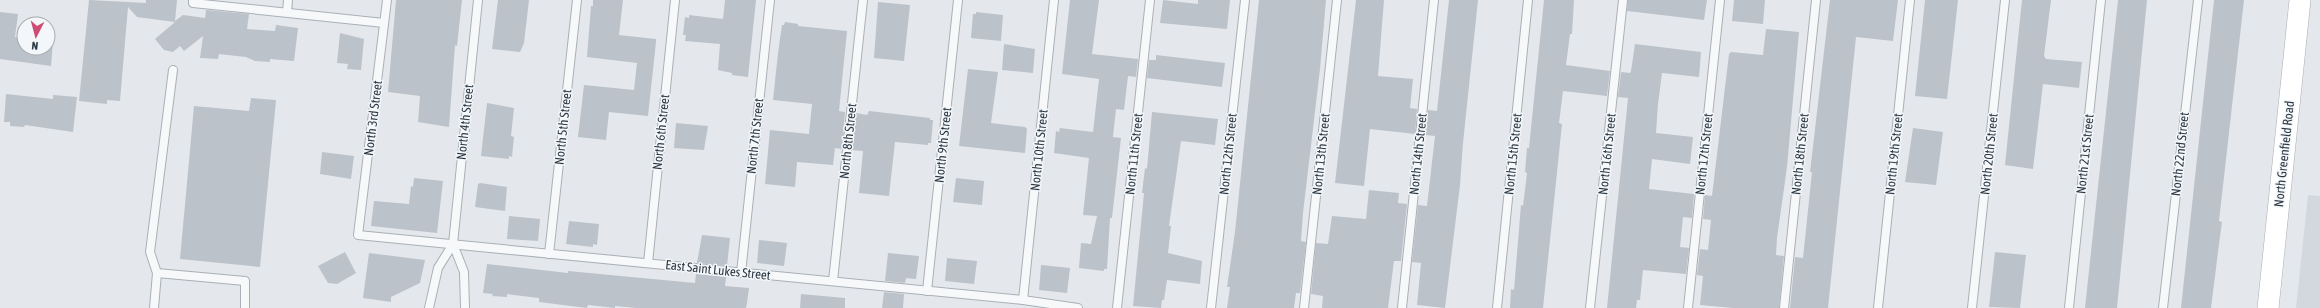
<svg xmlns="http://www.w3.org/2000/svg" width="2320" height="308" font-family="'Asap Condensed',sans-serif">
	<rect width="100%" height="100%" fill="#e4e8ec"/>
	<polygon fill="#d2d8de" points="2308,195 2320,196 2320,308 2296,308"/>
	<g fill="#bbc2c9">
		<polygon points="89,0 146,3 146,0 177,0 175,21 183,15 205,18 206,10 249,14 247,29 275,31 276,25 298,28 294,61 270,59 270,62 255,61 246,57 219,54 218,59 200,58 203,36 184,51 180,46 173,52 164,50 155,39 175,22 137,17 128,7 120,101 107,100 107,104 79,101"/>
		<polygon points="396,0 462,0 457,46 455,45 449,127 418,122 420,96 388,92"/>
		<polygon points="498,0 529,0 524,43 520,52 492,49"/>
		<polygon points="593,0 623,0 619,35 656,39 656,42 648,116 609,112 606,140 578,137 584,85 634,90 637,63 587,57 591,6 593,6"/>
		<polygon points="725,0 756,0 748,77 732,75 732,73 718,70 720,44 685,41 686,35 683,35 685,17 689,18 689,15 723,19"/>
		<polygon points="1070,0 1099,0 1092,54 1138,59 1136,77 1128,76 1124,110 1116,109 1113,137 1121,138 1112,218 1110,218 1107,269 1104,269 1104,271 1079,268 1081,243 1091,244 1097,216 1083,215 1089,158 1054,153 1056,131 1059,132 1060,128 1093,132 1099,79 1062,74"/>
		<polygon points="1163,0 1198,4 1198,0 1230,0 1227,29 1160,23"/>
		<polygon points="1259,0 1326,0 1320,69 1303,213 1301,241 1306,242 1300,293 1296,293 1294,308 1227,308 1230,287 1227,287 1235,232"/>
		<polygon points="1356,0 1384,0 1378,76 1413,79 1410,108 1417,109 1415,134 1370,129 1364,186 1335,183"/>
		<polygon points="1449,0 1478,0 1463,143 1460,185 1445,308 1417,305 1421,263 1412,262 1418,205 1427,206 1435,136 1426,135 1428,110 1437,111"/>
		<polygon points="1544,0 1574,0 1572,34 1570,34 1566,65 1610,71 1607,96 1563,91 1559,123 1562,124 1543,308 1510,308 1511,289 1514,290 1521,205 1523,206 1527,173 1525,172 1527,148 1529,148"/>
		<polygon points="1628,0 1707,0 1704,20 1627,11"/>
		<polygon points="1734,0 1765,0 1763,24 1732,21"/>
		<polygon points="1830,0 1898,0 1893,41 1856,37 1828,308 1790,308 1795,257 1803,258 1812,172 1810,172"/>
		<polygon points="1925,0 1958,0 1947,99 1915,96"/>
		<polygon points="2022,0 2051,0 2044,56 2046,59 2082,62 2079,88 2043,84 2033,169 2005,165"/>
		<polygon points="2118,0 2147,0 2117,308 2085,308"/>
		<polygon points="2214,0 2244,0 2219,221 2222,222 2219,244 2211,308 2181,308"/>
		<polygon points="878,2 910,5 904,61 874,58"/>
		<polygon points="0,12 18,14 15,37 24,39 24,48 48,48 48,42 53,42 51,66 0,59"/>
		<polygon points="976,12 1003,15 1001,41 971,38 973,14 976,14"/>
		<polygon points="785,22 798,24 798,26 847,31 839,111 845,112 842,149 835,148 833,165 797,162 795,187 765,184 770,130 809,134 812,104 773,100 778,53 782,25 784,25"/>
		<polygon points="1766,29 1799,32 1787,167 1777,238 1776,255 1784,256 1779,308 1733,308 1700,305 1703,276 1697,275 1700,249 1708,250 1711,220 1703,219 1705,195 1712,196 1729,54 1731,52 1763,55"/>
		<polygon points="340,33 364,39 361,70 347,69 348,64 337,63"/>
		<polygon points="1004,44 1035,49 1033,73 1002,70"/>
		<polygon points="1635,44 1701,52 1699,77 1662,73 1658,104 1656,133 1693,137 1690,164 1652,159 1649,189 1694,194 1692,218 1683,217 1680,247 1689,248 1686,274 1643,270 1640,300 1637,300 1636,308 1607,308 1628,98 1618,97 1621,72 1630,73 1631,71"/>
		<polygon points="1156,55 1225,63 1222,87 1147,78 1149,60 1156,60"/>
		<polygon points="968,69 998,72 991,123 1025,127 1027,129 1025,153 959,146"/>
		<polygon points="6,94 53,99 53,95 77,97 73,132 25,125 24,127 10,126 10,122 4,122"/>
		<polygon points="251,98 276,100 260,267 180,259 194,106 249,111"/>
		<polygon points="487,103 514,108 511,136 514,137 512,157 509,156 509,159 481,156"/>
		<polygon points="869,111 930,118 930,120 933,120 931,143 928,143 928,145 895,142 889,196 859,193 863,151 852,150 856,113 867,115"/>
		<polygon points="1152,112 1218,119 1215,145 1181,141 1169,226 1171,226 1168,253 1202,261 1200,284 1167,280 1164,300 1162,300 1161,308 1133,306 1144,193 1142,193 1145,168 1147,169"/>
		<polygon points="676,123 708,126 704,150 674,148"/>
		<polygon points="1913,128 1943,132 1936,185 1905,182"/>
		<polygon points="322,152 354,156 351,179 320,174"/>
		<polygon points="414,178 443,181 437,233 371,226 374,201 409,204 411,186 413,187"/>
		<polygon points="956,178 984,181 982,205 953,202"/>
		<polygon points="480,183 507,187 505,211 475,207 478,184"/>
		<polygon points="1369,190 1399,193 1398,203 1407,204 1401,261 1394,261 1388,308 1322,308 1323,296 1311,294 1316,243 1328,244 1332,216 1366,219"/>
		<polygon points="509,216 540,219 538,241 507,239"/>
		<polygon points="569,221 599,224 597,245 593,244 593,247 566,244"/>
		<polygon points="702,235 730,238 727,266 697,263"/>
		<polygon points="759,240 787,243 784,266 757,263"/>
		<polygon points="345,252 356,273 337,284 328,283 318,266"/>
		<polygon points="1995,252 2026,255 2020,308 1989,307"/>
		<polygon points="369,253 425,260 420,283 391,297 391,302 363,298"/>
		<polygon points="888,253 919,256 916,279 906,278 905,283 885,281"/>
		<polygon points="947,258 977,261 974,284 945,281"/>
		<polygon points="487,264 568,273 568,271 695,283 696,274 726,277 725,286 749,288 747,303 746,308 636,308 615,306 615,308 588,305 587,308 539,302 539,298 507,294 507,297 492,296 493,294 483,293"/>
		<polygon points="1041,265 1070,268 1067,293 1039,290"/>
		<polygon points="884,292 904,294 903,308 882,308"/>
		<polygon points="801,294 845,298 845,308 800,308"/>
	</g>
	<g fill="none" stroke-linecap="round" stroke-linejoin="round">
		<defs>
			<g id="lane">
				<polyline points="193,0 193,3 384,23"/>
				<polyline points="387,0 358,235 1023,300 1078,308"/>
				<polyline points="287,12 288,0"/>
				<polyline points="453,244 464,272 465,308"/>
				<polyline points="549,254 577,0"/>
				<polyline points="648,263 675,0"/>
				<polyline points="157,273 245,281 245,308"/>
				<polyline points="741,273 770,0"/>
				<polyline points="833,281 863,0"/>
				<polyline points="927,291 958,0"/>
				<polyline points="1023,300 1054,0"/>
				<polyline points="154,308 157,273 150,252 173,70"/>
				<polyline points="429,308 438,268 453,244 478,0"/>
				<polyline points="1117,308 1150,0"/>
				<polyline points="1211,308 1245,0"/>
				<polyline points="1304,308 1337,0"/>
				<polyline points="1402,308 1434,0"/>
				<polyline points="1497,308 1528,0"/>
				<polyline points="1590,308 1623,0"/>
				<polyline points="1688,308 1720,0"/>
				<polyline points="1784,308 1816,0"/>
				<polyline points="1878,308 1910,0"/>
				<polyline points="1972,308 2005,0"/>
				<polyline points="2069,308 2101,0"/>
				<polyline points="2163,308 2198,0"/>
			</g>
			<polyline id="secondary" points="2268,308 2300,0"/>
		</defs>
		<use href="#lane" stroke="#a9b0b6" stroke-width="10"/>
		<use href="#secondary" stroke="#a9b0b6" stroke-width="22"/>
		<use href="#lane" stroke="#f7f8fa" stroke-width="8"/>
		<use href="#secondary" stroke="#fff" stroke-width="21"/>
	</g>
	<g text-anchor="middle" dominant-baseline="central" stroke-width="3" stroke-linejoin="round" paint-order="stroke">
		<g font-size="13" fill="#2c3844" stroke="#f4f7f9">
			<text transform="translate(373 118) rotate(-83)">North 3rd Street</text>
			<text transform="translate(465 122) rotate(-84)">North 4th Street</text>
			<text transform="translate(563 127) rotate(-84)">North 5th Street</text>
			<text transform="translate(661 132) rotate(-84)">North 6th Street</text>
			<text transform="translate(755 136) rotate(-84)">North 7th Street</text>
			<text transform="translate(848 141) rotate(-84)">North 8th Street</text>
			<text transform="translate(943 145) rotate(-84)">North 9th Street</text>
			<text transform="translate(1039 150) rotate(-84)">North 10th Street</text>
			<text transform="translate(1134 154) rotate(-84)">North 11th Street</text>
			<text transform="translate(1228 154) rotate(-84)">North 12th Street</text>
			<text transform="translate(1321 154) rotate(-84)">North 13th Street</text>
			<text transform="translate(1418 154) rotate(-84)">North 14th Street</text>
			<text transform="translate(1513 154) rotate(-84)">North 15th Street</text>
			<text transform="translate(1607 154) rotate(-84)">North 16th Street</text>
			<text transform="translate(1704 154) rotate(-84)">North 17th Street</text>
			<text transform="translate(1800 154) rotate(-84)">North 18th Street</text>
			<text transform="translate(1894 154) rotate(-84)">North 19th Street</text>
			<text transform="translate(1989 154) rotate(-84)">North 20th Street</text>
			<text transform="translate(2085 154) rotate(-84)">North 21st Street</text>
			<text transform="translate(2180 154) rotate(-84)">North 22nd Street</text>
			<text transform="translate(2284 154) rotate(-84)">North Greenfield Road</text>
			<text transform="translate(718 270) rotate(6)">East Saint Lukes Street</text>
		</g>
	</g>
	<g transform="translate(36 36) rotate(186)"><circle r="19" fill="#f4f7f9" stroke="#a4abb1"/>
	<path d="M0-3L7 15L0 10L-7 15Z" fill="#cd4c74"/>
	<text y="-6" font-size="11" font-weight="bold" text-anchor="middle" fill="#2c3844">N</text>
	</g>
</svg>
